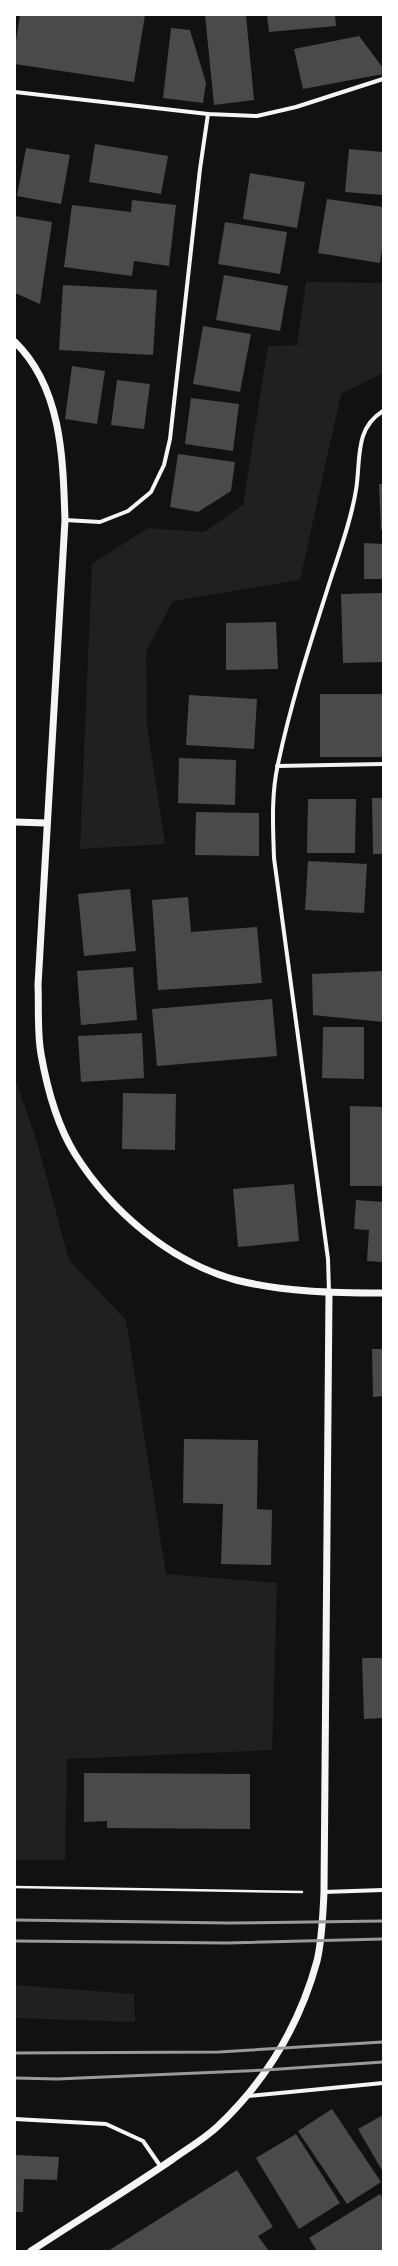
<svg xmlns="http://www.w3.org/2000/svg" width="398" height="2266" font-family="Figtree,sans-serif">
	<rect width="100%" height="100%" fill="#111"/>
	<g fill="#202020">
		<polygon points="306,282 382,283 383,373 341,394 300,580 173,601 146,652 147,725 165,844 80,849 92,564 148,528 204,532 243,505 268,346 297,345"/>
		<polygon points="15,1078 37,1142 69,1260 126,1320 166,1574 277,1583 272,1750 67,1759 65,1860 15,1860"/>
		<polygon points="15,1985 134,1994 135,2022 15,2018"/>
	</g>
	<g fill="#4a4a4a">
		<polygon points="20,15 145,15 134,82 15,64 15,47"/>
		<polygon points="205,15 246,15 254,100 214,105"/>
		<polygon points="267,15 335,15 336,26 269,32"/>
		<polygon points="171,28 190,30 206,83 203,103 163,98"/>
		<polygon points="359,36 383,68 383,74 303,89 294,49"/>
		<polygon points="95,144 168,156 161,194 89,182"/>
		<polygon points="26,148 70,155 61,204 17,196"/>
		<polygon points="349,149 383,152 383,195 345,192"/>
		<polygon points="250,173 305,182 297,228 243,219"/>
		<polygon points="327,199 383,207 383,242 380,263 318,253"/>
		<polygon points="132,200 176,205 169,266 134,261 132,276 64,267 72,205 131,212"/>
		<polygon points="15,216 52,222 40,304 15,293"/>
		<polygon points="225,222 287,232 280,274 218,264"/>
		<polygon points="224,275 288,286 280,331 216,320"/>
		<polygon points="63,285 157,290 153,355 59,350"/>
		<polygon points="203,326 251,334 240,392 193,384"/>
		<polygon points="72,366 105,371 97,424 65,419"/>
		<polygon points="117,380 150,384 144,429 111,425"/>
		<polygon points="191,398 239,404 233,451 185,444"/>
		<polygon points="178,454 235,462 231,491 198,512 170,507"/>
		<polygon points="379,484 383,484 383,530 381,530"/>
		<polygon points="364,543 383,544 383,579 364,579"/>
		<polygon points="382,593 383,662 343,663 341,594"/>
		<polygon points="276,622 278,669 226,670 226,623"/>
		<rect x="320" y="694" width="62" height="63"/>
		<polygon points="189,695 257,699 254,749 186,745"/>
		<polygon points="179,758 236,760 235,805 178,803"/>
		<polygon points="372,798 383,798 383,854 373,854"/>
		<polygon points="308,799 356,799 355,853 307,853"/>
		<polygon points="196,812 259,813 259,856 195,855"/>
		<polygon points="308,861 367,864 364,913 305,910"/>
		<polygon points="130,889 136,951 84,956 78,894"/>
		<polygon points="188,897 191,932 257,927 262,983 158,990 152,900"/>
		<polygon points="133,967 137,1020 81,1025 77,971"/>
		<polygon points="383,971 383,1022 313,1015 312,974"/>
		<polygon points="272,999 277,1056 157,1066 152,1009"/>
		<polygon points="323,1027 364,1027 364,1079 322,1078"/>
		<polygon points="142,1033 144,1078 81,1082 78,1036"/>
		<polygon points="123,1093 176,1094 175,1150 122,1149"/>
		<polygon points="350,1106 383,1107 383,1186 350,1186"/>
		<polygon points="294,1184 299,1241 238,1247 233,1189"/>
		<polygon points="356,1200 383,1202 383,1262 367,1261 369,1230 354,1229"/>
		<polygon points="372,1349 383,1349 383,1396 373,1397"/>
		<polygon points="184,1439 258,1440 257,1509 272,1510 271,1565 221,1564 223,1504 183,1503"/>
		<polygon points="362,1658 383,1658 383,1718 364,1719"/>
		<polygon points="84,1773 250,1774 250,1829 107,1828 107,1821 84,1822"/>
		<polygon points="332,2109 381,2182 347,2204 298,2131"/>
		<polygon points="383,2115 383,2172 358,2129"/>
		<polygon points="296,2134 340,2203 299,2229 256,2158"/>
		<polygon points="15,2155 59,2157 57,2180 24,2179 23,2212 15,2212"/>
		<polygon points="237,2170 273,2227 258,2236 269,2251 108,2251"/>
		<polygon points="380,2194 383,2199 383,2251 317,2251 309,2238"/>
	</g>
	<g fill="none" stroke-linecap="round" stroke-linejoin="round">
		<polyline stroke="#f5f5f5" stroke-width="2.5" points="15,1887 302,1892"/>
		<g stroke="#f5f5f5" stroke-width="4">
			<polyline points="15,92 208,114 257,116 296,107 383,79"/>
			<polyline points="65,520 100,522 128,511 151,492 164,465 170,439 200,169 208,114"/>
			<polyline points="277,766 383,764"/>
			<path d="M329,1292L328,1259L274,858C273,827 271,795 278,764C291,702 311,641 330,581C340,550 351,521 356,490C361,460 354,429 383,411"/>
			<polyline points="324,1892 383,1890"/>
			<polyline points="248,2096 383,2083"/>
			<polyline points="15,2119 106,2124 143,2141 161,2167"/>
		</g>
		<g stroke="#f5f5f5" stroke-width="7">
			<path d="M15,342C62,388 63,459 65,520L38,985C39,1007 37,1032 41,1054C47,1088 57,1125 75,1154C111,1211 170,1262 236,1280C284,1292 334,1293 383,1293"/>
			<polyline points="15,822 46,823"/>
			<path d="M31,2251C78,2220 126,2191 173,2159C187,2149 204,2139 217,2127C266,2081 299,2027 317,1961C322,1940 323,1915 324,1892L329,1293"/>
		</g>
		<g stroke="#9a9a9a" stroke-width="3">
			<polyline points="15,1920 228,1923 383,1921"/>
			<polyline points="15,1941 227,1943 383,1939"/>
			<polyline points="15,2053 219,2052 383,2042"/>
			<polyline points="15,2078 57,2079 265,2070 383,2062"/>
		</g>
	</g>
	<rect width="398" height="2266" fill="none" stroke="#ffffff" stroke-width="32"/>
</svg>
